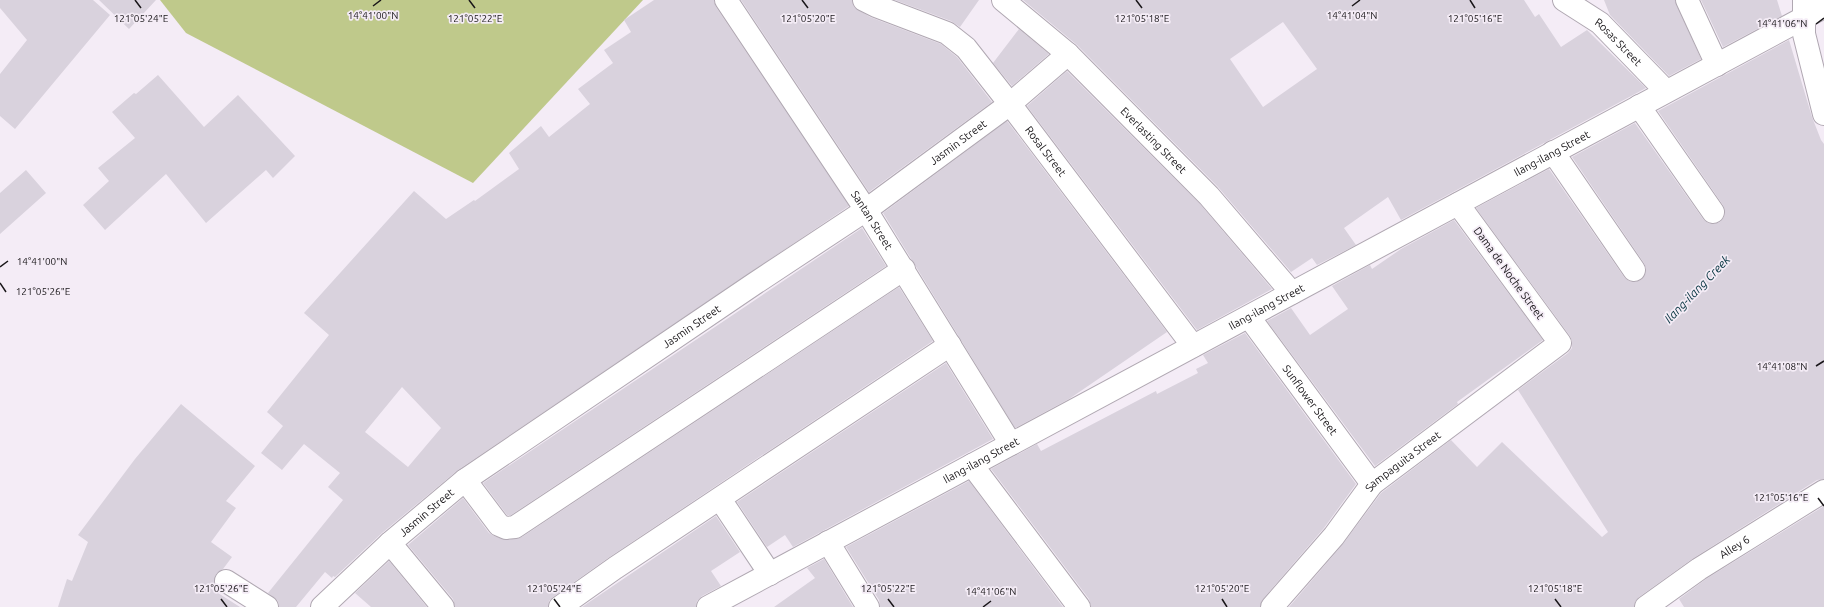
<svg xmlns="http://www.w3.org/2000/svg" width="1824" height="607" viewBox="0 0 1824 607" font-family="Ubuntu,sans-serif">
  <rect width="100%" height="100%" fill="#f4ecf6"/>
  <!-- green -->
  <path fill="#bfc98b" d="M 160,0 L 643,0 L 473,183 L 186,33 Z"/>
  <!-- building -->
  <path fill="#d9d2dd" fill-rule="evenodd" d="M 0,0 L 93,0 L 110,15 L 15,129 L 0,116 L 0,74 L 27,40 L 0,8 Z
    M 99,0 L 156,0 L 129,29 Z
    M 654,0 L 714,0 L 716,7 L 849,206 L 458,470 L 382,533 L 335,577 L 333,576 L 332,578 L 325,572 L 296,607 L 279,607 L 278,601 L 268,593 L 343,500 L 328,487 L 340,473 L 304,444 L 282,470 L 261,453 L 283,426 L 267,412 L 329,335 L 304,313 L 414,191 L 446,219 L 474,200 L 475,201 L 519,169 L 509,153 L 541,126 L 549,137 L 590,104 L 578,89 L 613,63 L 604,50 L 631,32 L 624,20 ZM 402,387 L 441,428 L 408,467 L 365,432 Z
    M 741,0 L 852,0 L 854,7 L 870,17 L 941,44 L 957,57 L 992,102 L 869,192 Z
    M 895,0 L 979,0 L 960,27 L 951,21 Z
    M 1023,0 L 1524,0 L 1535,17 L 1539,14 L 1561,47 L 1587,30 L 1646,88 L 1401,220 L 1388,197 L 1344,228 L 1356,245 L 1317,265 L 1312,258 L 1291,272 L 1218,187 L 1077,45 ZM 1283,22 L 1317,69 L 1263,107 L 1230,59 Z
    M 1604,0 L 1675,0 L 1701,59 L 1669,76 L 1610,15 Z
    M 1701,0 L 1777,0 L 1782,16 L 1723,47 Z
    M 1019,29 L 1049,54 L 1012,86 L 993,63 Z
    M 1789,40 L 1812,117 L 1821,140 L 1824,144 L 1824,479 L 1817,480 L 1692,559 L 1639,597 L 1635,602 L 1634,607 L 1289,607 L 1343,544 L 1381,493 L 1451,440 L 1477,467 L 1502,442 L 1602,537 L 1608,532 L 1518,390 L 1568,353 L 1572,348 L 1572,341 L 1570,336 L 1476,208 L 1549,169 L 1624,277 L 1629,281 L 1635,282 L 1641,280 L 1645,275 L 1646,269 L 1644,263 L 1572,157 L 1635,123 L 1703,219 L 1708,223 L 1714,224 L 1720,222 L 1724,217 L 1725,211 L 1723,205 L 1658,111 Z
    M 1067,71 L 1200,204 L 1272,289 L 1197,330 L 1027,106 Z
    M 158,75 L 204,127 L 238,95 L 295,156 L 273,178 L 266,170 L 206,223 L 166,174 L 105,230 L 83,205 L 109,181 L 98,168 L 135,138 L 112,112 L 134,93 L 136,94 Z
    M 1007,121 L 1167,332 L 1069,399 L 1015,428 L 883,213 Z
    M 26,170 L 46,193 L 0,234 L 0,193 Z
    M 1454,220 L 1543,340 L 1457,402 L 1458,404 L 1375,466 L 1267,321 L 1291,308 L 1310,335 L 1348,309 L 1332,286 L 1370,265 L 1372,269 L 1401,249 Z
    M 862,228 L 886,266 L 511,515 L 507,515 L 483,483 Z
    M 899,287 L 933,341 L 608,558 L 553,597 L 549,601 L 548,607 L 455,607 L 453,599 L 408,545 L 463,498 L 489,533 L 494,536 L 507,540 L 522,537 Z
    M 1245,333 L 1356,484 L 1324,528 L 1263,599 L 1260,607 L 1091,607 L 1089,599 L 991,469 L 1037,444 L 1041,451 L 1156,391 L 1157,394 L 1198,373 L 1196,369 L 1208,363 L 1203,355 Z
    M 946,363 L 993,439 L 793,547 L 785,535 L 767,547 L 737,502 Z
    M 181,404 L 255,466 L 226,501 L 236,508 L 211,542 L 232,557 L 223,569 L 216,574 L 214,583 L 210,588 L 240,607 L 58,607 L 67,579 L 72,581 L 88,542 L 78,535 L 135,459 Z
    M 969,481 L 1063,607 L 880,607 L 879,600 L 846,547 Z
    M 1824,506 L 1824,607 L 1684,607 L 1679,599 L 1706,579 Z
    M 716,516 L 740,552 L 711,571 L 721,586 L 702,596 L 697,601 L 696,607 L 582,607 Z
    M 824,559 L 853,607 L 774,607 L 815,578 L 807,568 Z
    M 389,561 L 427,607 L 371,607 L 355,593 Z"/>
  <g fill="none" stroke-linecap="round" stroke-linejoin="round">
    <!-- minor casing -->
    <g stroke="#b0a8b2" stroke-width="24">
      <g id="minor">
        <path id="s1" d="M 726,0 L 866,210 L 1011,444"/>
        <path id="s2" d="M 864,0 L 876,6 L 947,33 L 966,48 L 1010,104 L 1193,346"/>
        <path id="s3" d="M 1003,0 L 1068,54 L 1209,196 L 1292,293"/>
        <path id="s4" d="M 1564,0 L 1600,23 L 1666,91"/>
        <path d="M 1687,0 L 1717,65"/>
        <path d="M 1804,0 L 1804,34 L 1824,114"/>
        <path d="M 1639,106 L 1713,212"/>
        <path d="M 1553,152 L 1634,270"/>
        <path id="s5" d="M 1249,317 L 1372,484"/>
        <path d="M 972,465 L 1079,607"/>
        <path d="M 465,480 L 499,525 L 506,528 L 515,527 L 904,269"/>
        <path d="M 720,499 L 770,574"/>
        <path d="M 828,542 L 868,607"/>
        <path d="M 390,543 L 443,607"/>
        <path d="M 226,581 L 267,607"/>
        <path id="s6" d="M 322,607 L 390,543 L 465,480 L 754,284 L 866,210 L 1010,104 L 1068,54"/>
        <path d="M 560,607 L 615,568 L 950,345"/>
        <path id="s7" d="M 708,607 L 1824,7"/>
        <path id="s8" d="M 1272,607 L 1334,536 L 1372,484 L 1560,343 L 1458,204"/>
        <path id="s9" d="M 1646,607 L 1699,569 L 1824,491"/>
      </g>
    </g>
    <!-- minor -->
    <use href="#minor" stroke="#fff" stroke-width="22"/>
  </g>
  <!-- ticks -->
  <path fill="none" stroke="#191619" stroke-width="1.5" d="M 135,0 L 141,8M 469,0 L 475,8M 802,0 L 808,8M 1136,0 L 1142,8M 1470,0 L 1475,8M 373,6 L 381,0M 1352,6 L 1360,0M 1816,24 L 1824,18M 0,267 L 8,261M 0,283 L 6,292M 1816,366 L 1824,361M 1818,498 L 1824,506M 221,599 L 227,607M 554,599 L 560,607M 888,599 L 894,607M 1222,599 L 1227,607M 1555,599 L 1561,607M 983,607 L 991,601"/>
  <g text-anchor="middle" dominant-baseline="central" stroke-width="3.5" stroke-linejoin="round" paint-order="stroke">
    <!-- street labels -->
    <g font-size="11" fill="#191619" stroke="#f4ecf6">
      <text stroke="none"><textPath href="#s4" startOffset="69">Rosas Street</textPath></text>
      <text stroke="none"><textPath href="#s3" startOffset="206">Everlasting Street</textPath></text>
      <text stroke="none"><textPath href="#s6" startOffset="789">Jasmin Street</textPath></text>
      <text stroke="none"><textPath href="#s2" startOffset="244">Rosal Street</textPath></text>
      <text stroke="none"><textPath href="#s7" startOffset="958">Ilang-ilang Street</textPath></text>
      <text stroke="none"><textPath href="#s1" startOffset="264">Santan Street</textPath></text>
      <text transform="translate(1509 273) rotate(54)">Dama de Noche Street</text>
      <text stroke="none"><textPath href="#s7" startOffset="634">Ilang-ilang Street</textPath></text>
      <text stroke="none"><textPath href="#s6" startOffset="465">Jasmin Street</textPath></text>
      <text stroke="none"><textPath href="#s5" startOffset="103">Sunflower Street</textPath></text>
      <text stroke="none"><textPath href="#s7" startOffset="310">Ilang-ilang Street</textPath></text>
      <text stroke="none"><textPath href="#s8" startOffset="197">Sampaguita Street</textPath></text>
      <text stroke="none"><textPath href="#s6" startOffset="141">Jasmin Street</textPath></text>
      <text stroke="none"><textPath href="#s9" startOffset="107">Alley 6</textPath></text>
    </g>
    <!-- water labels -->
    <g font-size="12" font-style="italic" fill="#00303c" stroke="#f4ecf6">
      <text transform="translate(1697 289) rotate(-46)">Ilang-ilang Creek</text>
    </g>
  </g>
  <g font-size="10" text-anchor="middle" fill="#191619" stroke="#f4ecf6" stroke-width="3.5" stroke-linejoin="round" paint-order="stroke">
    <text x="373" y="19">14°41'00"N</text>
    <text x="1352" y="19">14°41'04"N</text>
    <text x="141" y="22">121°05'24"E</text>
    <text x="475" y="22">121°05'22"E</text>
    <text x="808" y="22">121°05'20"E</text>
    <text x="1142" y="22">121°05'18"E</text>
    <text x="1475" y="22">121°05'16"E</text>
    <text x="1782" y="27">14°41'06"N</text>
    <text x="42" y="265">14°41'00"N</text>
    <text x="43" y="295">121°05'26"E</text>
    <text x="1782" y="370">14°41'08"N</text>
    <text x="1781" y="501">121°05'16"E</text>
    <text x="221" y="592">121°05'26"E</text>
    <text x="554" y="592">121°05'24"E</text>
    <text x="888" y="592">121°05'22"E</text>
    <text x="1222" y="592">121°05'20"E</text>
    <text x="1555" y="592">121°05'18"E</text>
    <text x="991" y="595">14°41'06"N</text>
  </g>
</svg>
